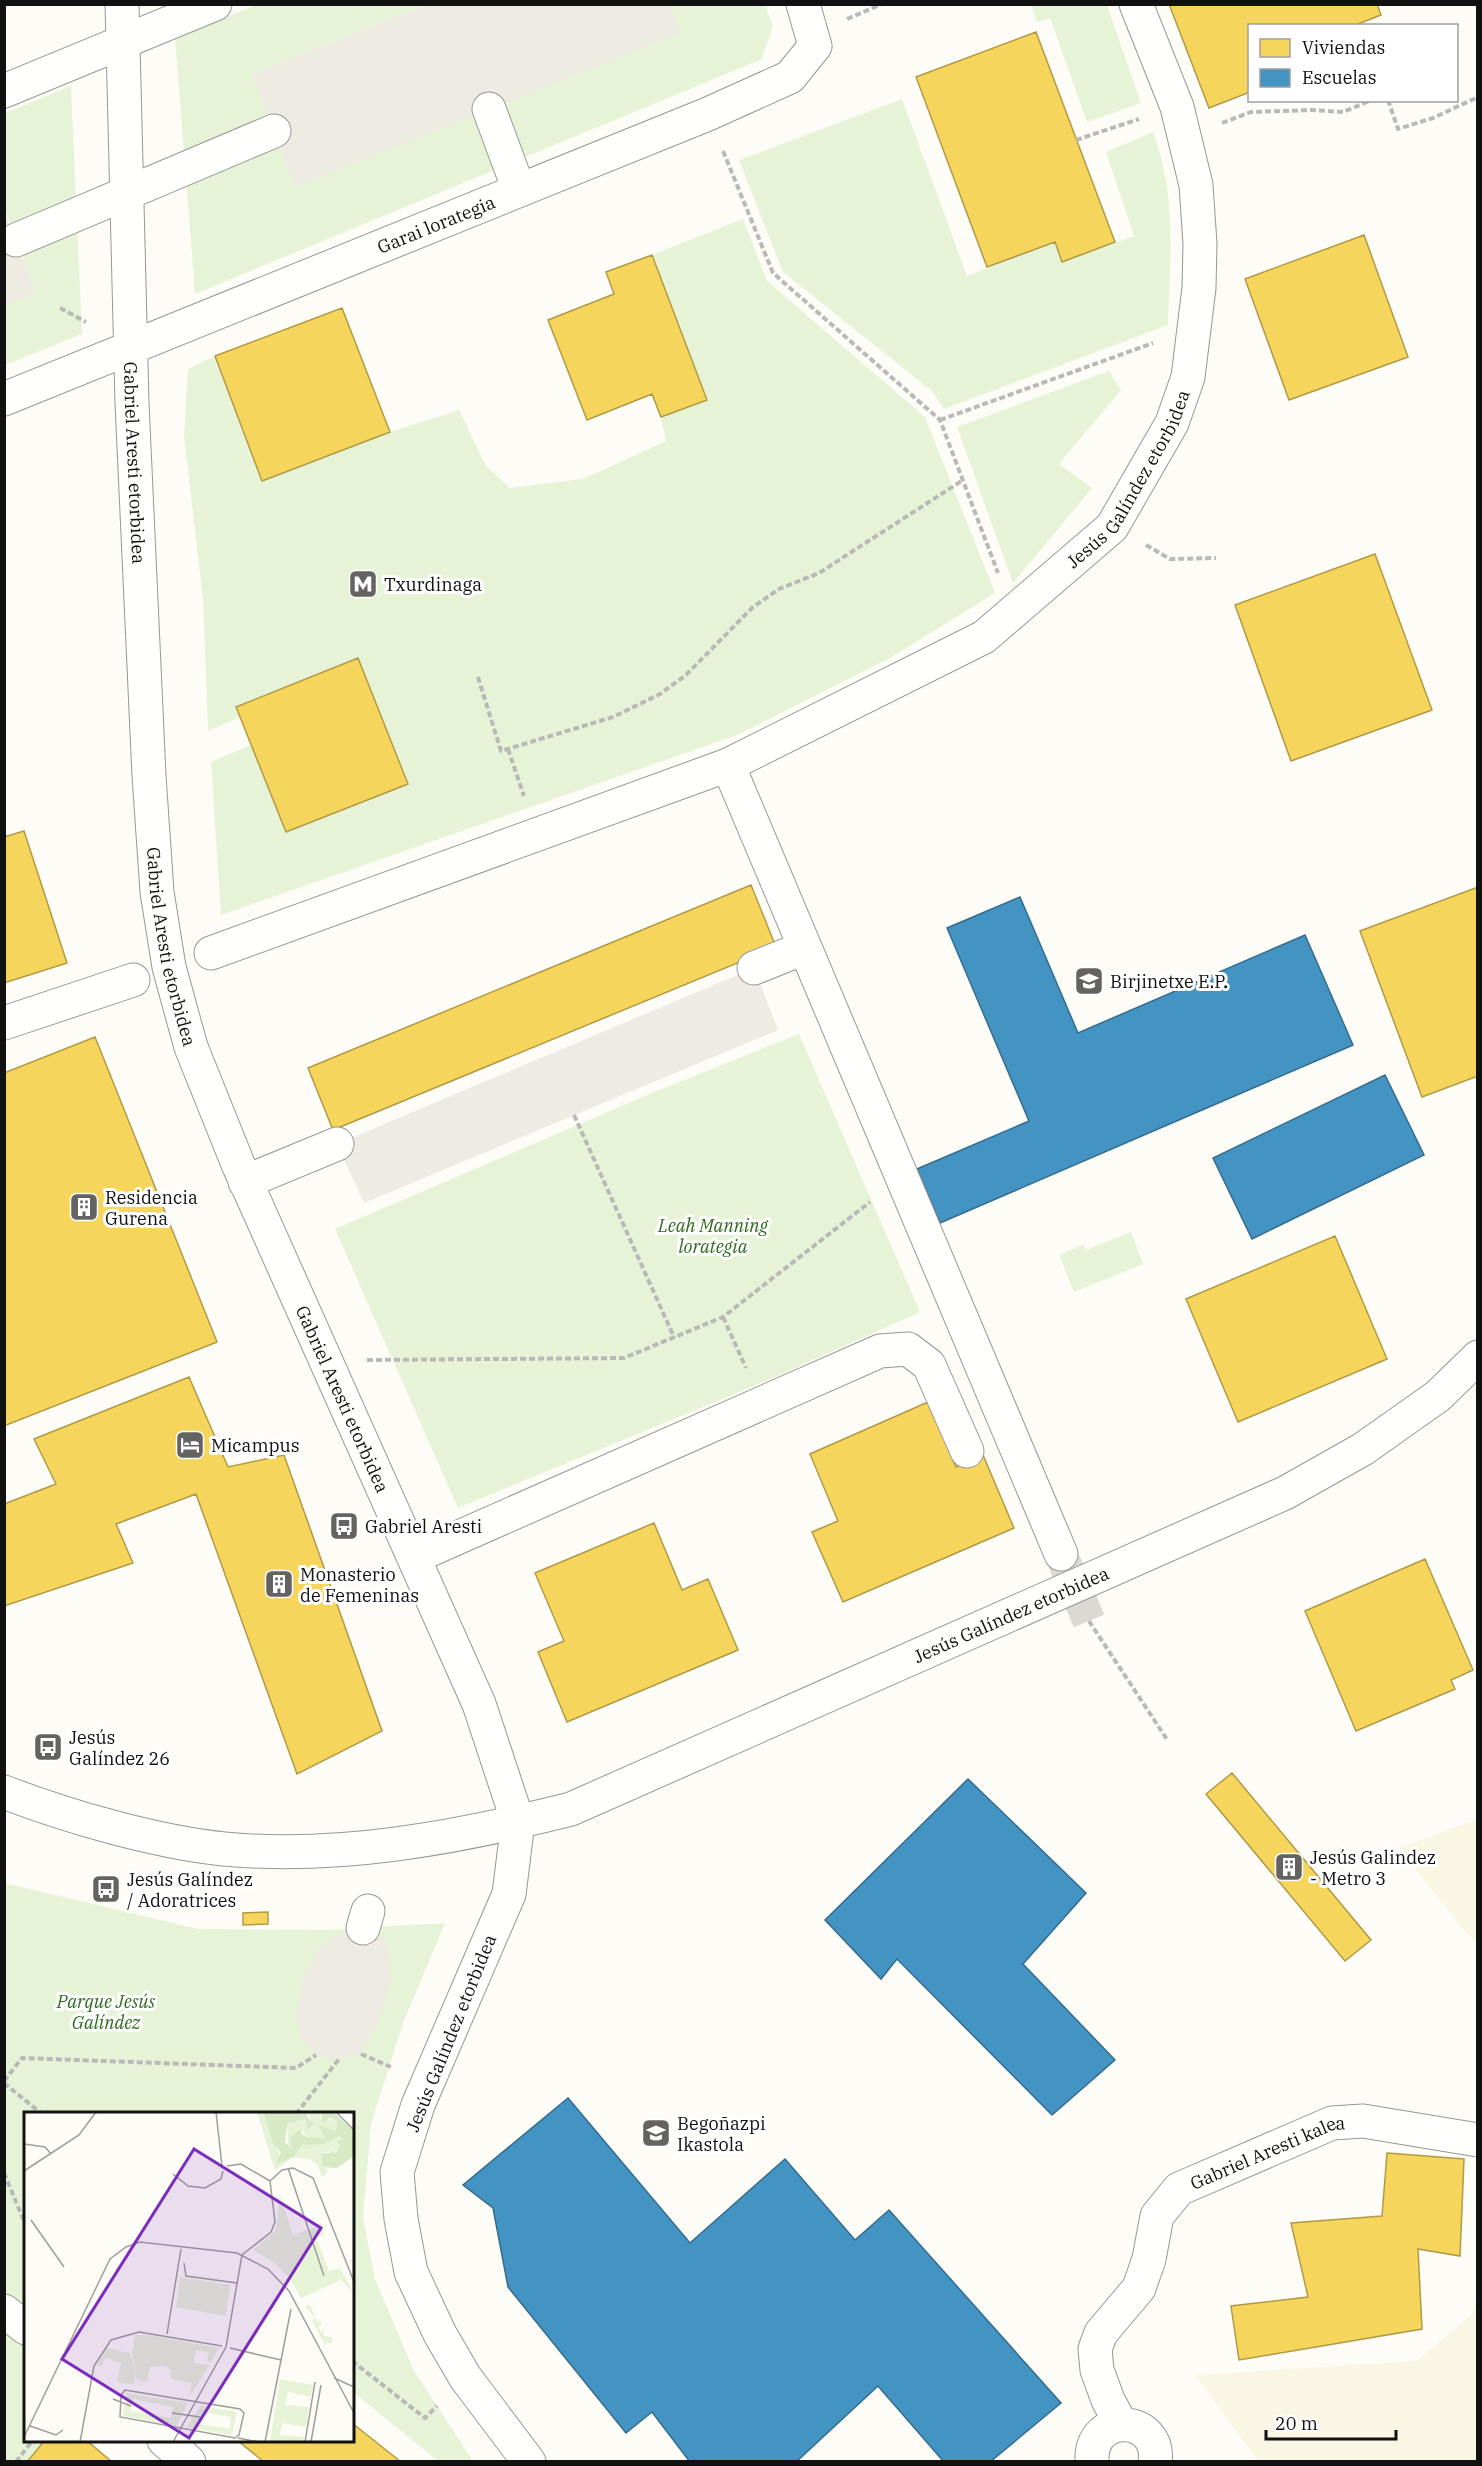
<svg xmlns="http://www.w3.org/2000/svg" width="1482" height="2466" viewBox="0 0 1482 2466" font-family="'IBM Plex Serif',serif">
  <rect width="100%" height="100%" fill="#fdfcf7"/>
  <!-- farmland -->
  <path fill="#f9f7e4" d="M 1477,1819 L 1478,1819 L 1477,1943 L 1462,1928 L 1399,1848 Z
    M 1477,2290 L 1477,2461 L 1258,2461 L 1195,2375 L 1417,2361 L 1473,2313 Z"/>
  <!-- green -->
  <path fill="#e7f3d7" d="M 257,5 L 425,5 L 253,74 L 680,33 L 670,5 L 765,5 L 773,25 L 762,59 L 195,294 L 175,37 Z
    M 1031,5 L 1107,5 L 1141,103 L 1087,122 L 1050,18 L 1037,22 Z
    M 71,86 L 82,334 L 5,365 L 5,305 L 35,292 L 5,210 L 5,113 Z
    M 902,99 L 967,276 L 1055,242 L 1062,262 L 1134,236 L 1106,152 L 1153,132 C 1177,195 1170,258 1168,325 L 944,409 L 932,391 L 783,272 L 739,160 Z
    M 743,219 L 767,281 L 925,417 L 995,593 L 890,658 L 737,735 L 221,915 L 211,762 L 251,745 L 287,832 L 408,783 L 358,658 L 236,707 L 240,717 L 208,731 L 203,599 L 184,436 L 188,369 L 215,356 L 263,481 L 390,432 L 459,410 L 486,466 L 510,488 L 583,479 L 666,441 L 661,417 L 706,400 L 652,255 Z
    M 1109,371 L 1121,390 L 1059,464 L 1092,488 L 1013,583 L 957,427 Z
    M 799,1034 L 920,1312 L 773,1378 L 458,1508 L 335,1229 L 652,1093 Z
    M 1131,1232 L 1143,1264 L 1074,1292 L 1059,1255 L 1084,1244 L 1086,1250 Z
    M 5,1883 L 198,1929 L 325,1930 L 445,1923 L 403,2023 L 371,2124 L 363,2218 L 375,2279 L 414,2371 L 473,2461 L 438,2461 L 353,2392 L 352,2114 L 26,2114 L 26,2440 L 45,2441 L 27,2461 L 5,2462 Z"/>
  <!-- plaza -->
  <path fill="#edebe2" d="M 425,5 L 670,5 L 681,33 L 295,187 L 252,74 Z
    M 4,210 L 36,293 L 5,305 L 4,305 Z
    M 754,968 L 778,1030 L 364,1203 L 337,1144 Z
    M 374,1927 L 388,1947 L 391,1980 L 381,2017 L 361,2054 L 339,2059 L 316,2055 L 300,2036 L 296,2014 L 304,1974 L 321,1946 L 347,1929 Z"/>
  <!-- homes -->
  <path fill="#f6d55c" stroke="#b19a46" stroke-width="1.5" d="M 1169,4 L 1377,4 L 1381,15 L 1353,26 L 1250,26 L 1250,92 L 1209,108 Z
    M 1036,32 L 1115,242 L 1062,262 L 1055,242 L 987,267 L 916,77 Z
    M 1364,235 L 1408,357 L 1289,400 L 1245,279 Z
    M 652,255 L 707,400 L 661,417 L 652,394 L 587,420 L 548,320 L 614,294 L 606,272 Z
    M 342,308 L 390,432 L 262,481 L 215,356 Z
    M 1375,554 L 1432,710 L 1291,761 L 1235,605 Z
    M 358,658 L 408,784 L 286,832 L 236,707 Z
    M 24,831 L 67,963 L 4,983 L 4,837 Z
    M 751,885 L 776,947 L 333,1130 L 308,1068 Z
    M 1478,887 L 1478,1076 L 1422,1097 L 1360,931 Z
    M 95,1037 L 217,1342 L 4,1426 L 4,1073 Z
    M 1335,1236 L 1387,1359 L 1238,1422 L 1186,1299 Z
    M 189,1377 L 228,1467 L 284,1455 L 382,1731 L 297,1774 L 196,1494 L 116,1524 L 133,1563 L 4,1606 L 4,1504 L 56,1484 L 34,1439 Z
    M 928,1402 L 956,1467 L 983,1455 L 1014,1528 L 843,1602 L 812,1532 L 838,1521 L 810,1454 Z
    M 654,1523 L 682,1590 L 708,1579 L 738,1650 L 567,1722 L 538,1652 L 564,1641 L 535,1573 Z
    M 1425,1559 L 1473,1670 L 1451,1680 L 1455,1689 L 1356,1731 L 1305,1611 Z
    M 1232,1773 L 1371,1940 L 1345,1961 L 1206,1794 Z
    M 268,1912 L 268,1924 L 243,1925 L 243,1913 Z
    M 1387,2153 L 1464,2159 L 1460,2256 L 1418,2249 L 1422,2329 L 1239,2360 L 1231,2306 L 1308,2297 L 1291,2223 L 1382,2216 Z
    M 352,2423 L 401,2462 L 264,2462 L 237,2440 L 352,2440 Z
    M 45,2440 L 86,2440 L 112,2462 L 27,2462 Z"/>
  <!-- schools -->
  <path fill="#4393c3" stroke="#346c8e" stroke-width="1.5" d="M 1020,897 L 1078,1033 L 1305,935 L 1353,1045 L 940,1223 L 917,1169 L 1029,1121 L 947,928 Z
    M 1385,1075 L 1424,1155 L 1252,1239 L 1213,1158 Z
    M 968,1779 L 1086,1893 L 1023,1964 L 1115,2060 L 1052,2115 L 897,1959 L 881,1979 L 825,1920 Z
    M 568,2098 L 690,2243 L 785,2159 L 855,2240 L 889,2210 L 1061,2403 L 990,2462 L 944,2462 L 878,2386 L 796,2462 L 690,2462 L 652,2412 L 626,2433 L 508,2287 L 493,2208 L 463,2185 Z"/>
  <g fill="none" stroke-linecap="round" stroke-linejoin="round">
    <!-- pedestrian-tunnel -->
    <path stroke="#dad9d4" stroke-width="33" stroke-dasharray="33 16" stroke-linecap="butt" d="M 1061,1554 L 1089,1621"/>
    <!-- pedestrian casing -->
    <g stroke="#979795" stroke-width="35">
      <g id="pedestrian">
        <path d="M 489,109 L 519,190"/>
        <path d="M 16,240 L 274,131"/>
        <path d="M 728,765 L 1061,1554"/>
        <path id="s1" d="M 211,953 L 728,765 L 984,637 L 1112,527 L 1172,423 L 1188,377 L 1199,288 L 1200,244 L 1196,185 L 1177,107 L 1136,4"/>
        <path d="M 754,968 L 804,948"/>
        <path d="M 4,1023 L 133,980"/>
        <path d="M 245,1182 L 337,1144"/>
        <path d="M 363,1928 L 368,1911"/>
        <path d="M 4,2311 L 26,2328"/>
        <path d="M 164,2440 L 189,2462"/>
      </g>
    </g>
    <!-- minor casing -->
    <g stroke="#979795" stroke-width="35">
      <g id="minor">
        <path id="s2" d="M 122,4 L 132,403 L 149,776 L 157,892 L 169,967 L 191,1047 L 238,1164 L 479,1704 L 518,1822 L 509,1894 L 418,2105 L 397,2172 L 401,2219 L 411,2272 L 440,2334 L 465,2377 L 529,2462"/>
        <path d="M 4,91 L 215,4"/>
        <path id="s3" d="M 4,399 L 708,114 L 790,77 L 815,46 L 803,4"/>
        <path d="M 414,1557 L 880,1351 L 908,1349 L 929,1365 L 967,1451"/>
        <path id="s4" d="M 4,1792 C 69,1817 156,1842 224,1849 C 339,1860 460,1837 571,1809 L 1285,1493 L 1363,1449 L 1438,1396 L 1478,1357"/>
        <path id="s5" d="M 1121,2424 L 1108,2400 L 1097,2370 L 1095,2349 L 1101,2333 L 1139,2288 L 1149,2259 L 1157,2216 L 1179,2189 L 1332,2123 L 1363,2121 L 1478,2140"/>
        <path d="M 1092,2462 C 1089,2410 1162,2415 1155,2462"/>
      </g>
    </g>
    <!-- path -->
    <path stroke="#b9b9b8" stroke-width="4" stroke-dasharray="6 3" stroke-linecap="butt" d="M 847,19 L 882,4
      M 1388,100 L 1398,129 L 1433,118 L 1478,97
      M 1222,123 L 1251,112 L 1311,110 L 1343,112 L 1372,100
      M 1076,140 L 1139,119
      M 723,151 L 773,273 L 940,420 L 998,573
      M 60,308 L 86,322
      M 940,420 L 1153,343
      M 1146,545 L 1170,559 L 1216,558
      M 478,677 L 501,751 L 613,717 L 660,694 L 686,675 L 753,607 L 779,589 L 819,573 L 963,480
      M 508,749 L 524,796
      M 574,1115 L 674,1337
      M 723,1317 L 746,1368
      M 367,1360 L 624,1358 L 723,1317 L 870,1202
      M 1089,1621 L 1168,1741
      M 361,2054 L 391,2067
      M 4,2081 L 22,2058 L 296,2068 L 316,2055
      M 4,2083 L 42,2114
      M 296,2114 L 339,2059
      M 4,2173 L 26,2226
      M 352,2361 L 425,2418 L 437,2406
      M 16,2462 L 33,2440"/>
    <!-- pedestrian -->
    <use href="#pedestrian" stroke="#fffffe" stroke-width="33"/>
    <!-- minor -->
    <use href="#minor" stroke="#fffffe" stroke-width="33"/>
  </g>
  <!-- icons -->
  <defs>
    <g id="metro-square" transform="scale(1.5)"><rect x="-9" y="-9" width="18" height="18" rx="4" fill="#646362" stroke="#fff"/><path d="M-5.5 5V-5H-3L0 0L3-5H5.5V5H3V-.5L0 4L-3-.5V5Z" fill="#fff"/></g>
    <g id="school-square" transform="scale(1.5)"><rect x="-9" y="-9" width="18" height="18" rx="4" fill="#646362" stroke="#fff"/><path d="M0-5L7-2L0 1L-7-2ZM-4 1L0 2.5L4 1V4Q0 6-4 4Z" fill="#fff"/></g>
    <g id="building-square" transform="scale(1.5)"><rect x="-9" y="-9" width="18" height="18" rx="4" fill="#646362" stroke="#fff"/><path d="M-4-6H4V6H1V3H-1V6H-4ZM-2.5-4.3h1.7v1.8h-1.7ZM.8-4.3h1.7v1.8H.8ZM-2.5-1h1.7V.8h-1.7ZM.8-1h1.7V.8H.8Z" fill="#fff"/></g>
    <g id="hotel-square" transform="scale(1.5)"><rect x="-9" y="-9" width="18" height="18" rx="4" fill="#646362" stroke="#fff"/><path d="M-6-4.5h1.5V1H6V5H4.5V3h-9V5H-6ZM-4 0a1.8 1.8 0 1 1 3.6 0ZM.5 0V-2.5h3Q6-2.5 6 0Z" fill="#fff"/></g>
    <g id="bus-square" transform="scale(1.5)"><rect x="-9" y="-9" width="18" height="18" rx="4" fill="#646362" stroke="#fff"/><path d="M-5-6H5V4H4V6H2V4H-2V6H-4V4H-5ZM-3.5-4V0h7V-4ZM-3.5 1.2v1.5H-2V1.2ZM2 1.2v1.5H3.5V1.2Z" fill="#fff"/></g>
  </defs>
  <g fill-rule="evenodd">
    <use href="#metro-square" x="363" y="584"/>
    <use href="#school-square" x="1089" y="981"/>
    <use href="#building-square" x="84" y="1207"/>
    <use href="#hotel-square" x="190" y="1445"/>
    <use href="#bus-square" x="344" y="1526"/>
    <use href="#building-square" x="279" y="1584"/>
    <use href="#bus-square" x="48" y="1747"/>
    <use href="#building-square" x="1289" y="1867"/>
    <use href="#bus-square" x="106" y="1889"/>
    <use href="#school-square" x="656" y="2133"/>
  </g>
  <g text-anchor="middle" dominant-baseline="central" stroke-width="6" stroke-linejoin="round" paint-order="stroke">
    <!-- street labels -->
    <g font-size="18" fill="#111" stroke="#fff">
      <text stroke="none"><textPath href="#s3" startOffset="466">Garai lorategia</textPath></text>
      <text stroke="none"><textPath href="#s2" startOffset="459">Gabriel Aresti etorbidea</textPath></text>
      <text stroke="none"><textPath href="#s1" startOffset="1054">Jesús Galíndez etorbidea</textPath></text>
      <text stroke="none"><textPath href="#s2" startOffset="945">Gabriel Aresti etorbidea</textPath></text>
      <text stroke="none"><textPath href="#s2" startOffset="1431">Gabriel Aresti etorbidea</textPath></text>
      <text stroke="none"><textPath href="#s4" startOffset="1060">Jesús Galíndez etorbidea</textPath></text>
      <text transform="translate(451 2033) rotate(-68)">Jesús Galíndez etorbidea</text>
      <text stroke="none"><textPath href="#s5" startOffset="362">Gabriel Aresti kalea</textPath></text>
    </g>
    <!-- poi labels -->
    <g font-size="18" fill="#111" stroke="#fff" text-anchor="start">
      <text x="384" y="584">Txurdinaga</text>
      <text x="1110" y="981">Birjinetxe E.P.</text>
      <text x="105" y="1197">Residencia<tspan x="105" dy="21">Gurena</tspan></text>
      <text x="211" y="1445">Micampus</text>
      <text x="365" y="1526">Gabriel Aresti</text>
      <text x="300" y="1574">Monasterio<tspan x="300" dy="21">de Femeninas</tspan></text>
      <text x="69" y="1737">Jesús<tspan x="69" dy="21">Galíndez 26</tspan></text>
      <text x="1310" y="1857">Jesús Galindez<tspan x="1310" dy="21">- Metro 3</tspan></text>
      <text x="127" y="1879">Jesús Galíndez<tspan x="127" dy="21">/ Adoratrices</tspan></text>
      <text x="677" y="2123">Begoñazpi<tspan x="677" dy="21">Ikastola</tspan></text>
    </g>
    <!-- park labels -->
    <g font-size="18" font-style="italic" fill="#2f6b1f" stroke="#fff">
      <text x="713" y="1225">Leah Manning<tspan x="713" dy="21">lorategia</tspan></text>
      <text x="106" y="2001">Parque Jesús<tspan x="106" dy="21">Galíndez</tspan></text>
    </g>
  </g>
  <!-- overview -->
  <g transform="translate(24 2112)">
    <rect width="330" height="330" fill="#fdfcf7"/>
    <path d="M 233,0 L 239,0 L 250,34 L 261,48 L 266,47 L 251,59 ZM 284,0 L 298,0 L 296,6 L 313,9 L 312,19 L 297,17 L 302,24 L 298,27 L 281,24 L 278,15 L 267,24 L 269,35 L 264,35 L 263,12 L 281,7 L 284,18 L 289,16 ZM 315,24 L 318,27 L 316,34 L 309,42 L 305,43 L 307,38 L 297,42 L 299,55 L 304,58 L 301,63 L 298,65 L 294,53 L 285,47 L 270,45 L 278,33 L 300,31 ZM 256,83 L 269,123 L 298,113 L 300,122 L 292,125 L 305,159 L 316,156 L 330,181 L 317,168 L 277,186 L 267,168 L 251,151 L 229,138 L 252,118 ZM 156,165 L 206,173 L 202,204 L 152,195 ZM 285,192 L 289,199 L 292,209 L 298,210 L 295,215 L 297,220 L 300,217 L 299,224 L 308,225 L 308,231 L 301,231 L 303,237 L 288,209 L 291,205 L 281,195 ZM 111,223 L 124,223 L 195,236 L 187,250 L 183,249 L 185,240 L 172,238 L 170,251 L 186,253 L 165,285 L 168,271 L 147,267 L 147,258 L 141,254 L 126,255 L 123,270 L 113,268 L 108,241 ZM 82,236 L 106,241 L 112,261 L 110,273 L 93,270 L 97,251 L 81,246 L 78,254 L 73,254 ZM 256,267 L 289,273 L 287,285 L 264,280 L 261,293 L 285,295 L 282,315 L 258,311 L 256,323 L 280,325 L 279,330 L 246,330 ZM 103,281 L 164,291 L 152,314 L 99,304 ZM 109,287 L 149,295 L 147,306 L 106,299 ZM 176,294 L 213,300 L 208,323 L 163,315 ZM 178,300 L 207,305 L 206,317 L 175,312 Z" fill="#e7f3d7" fill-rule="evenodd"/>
    <path d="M 239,0 L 284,0 L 283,5 L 290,12 L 284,19 L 281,7 L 263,12 L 261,30 L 267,37 L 267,24 L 279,15 L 277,22 L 284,25 L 301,26 L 294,13 L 312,19 L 313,9 L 306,6 L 297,11 L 298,0 L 309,0 L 330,19 L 330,44 L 313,56 L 299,55 L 297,42 L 312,40 L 316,34 L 313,29 L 318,27 L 315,24 L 300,32 L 278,33 L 270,45 L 252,52 L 257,40 L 250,34 Z" fill="#d8eac5"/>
    <path fill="none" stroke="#9f9e9b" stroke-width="1.5" d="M 192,0 L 198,54M 312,0 L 330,18M 0,32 L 21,35 L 27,42M 203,54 L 217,52 L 246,69M 264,56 L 300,164M 0,59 L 55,23 L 72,0M 149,62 L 164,74 L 181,76 L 197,67 L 199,59M 246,69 L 258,58 L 269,56 L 289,66 L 330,170M 7,108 L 40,155M 160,151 L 162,164 L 213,171M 143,222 L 157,137M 206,236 L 257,248M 310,266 L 330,275M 101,278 L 216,297 L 220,301 L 215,323 L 211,326 L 96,305 L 97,283 ZM 89,287 L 107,294M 148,301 L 176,305M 6,314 L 32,323 L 39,318M 0,325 L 86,147 L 102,135 L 116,130 L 213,141 L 244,157 L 265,179 L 330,301M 214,326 L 235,330M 56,330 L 70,254 L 87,228 L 115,220 L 198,234M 149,330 L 202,235 L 218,143 L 247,120 L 251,110 L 246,69M 241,330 L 267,197M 281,330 L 291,270M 287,330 L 297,273"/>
    <path fill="#7b2cbf" fill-opacity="0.15" stroke="#7b2cbf" stroke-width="3" d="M 170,37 L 297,116 L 165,326 L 38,247 Z"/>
    <rect width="330" height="330" fill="none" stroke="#111" stroke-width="3"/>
  </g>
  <!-- border -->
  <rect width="1482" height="2466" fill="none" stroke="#111111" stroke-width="12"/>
  <!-- legend -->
  <rect x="1248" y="24" width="210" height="78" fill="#ffffff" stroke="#a0a0a0" stroke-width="1.5"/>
  <rect x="1260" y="39" width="30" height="18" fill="#f6d55c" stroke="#a0a0a0" stroke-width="1.5"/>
  <text x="1302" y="54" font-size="18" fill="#111111">Viviendas</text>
  <rect x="1260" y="69" width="30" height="18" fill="#4393c3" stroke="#a0a0a0" stroke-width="1.5"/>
  <text x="1302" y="84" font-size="18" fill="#111111">Escuelas</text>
  <!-- scale -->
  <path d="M1266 2430v9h130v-9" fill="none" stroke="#111111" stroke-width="3"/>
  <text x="1275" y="2430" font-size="18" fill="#111111" stroke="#ffffff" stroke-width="4.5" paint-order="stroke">20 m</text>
</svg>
